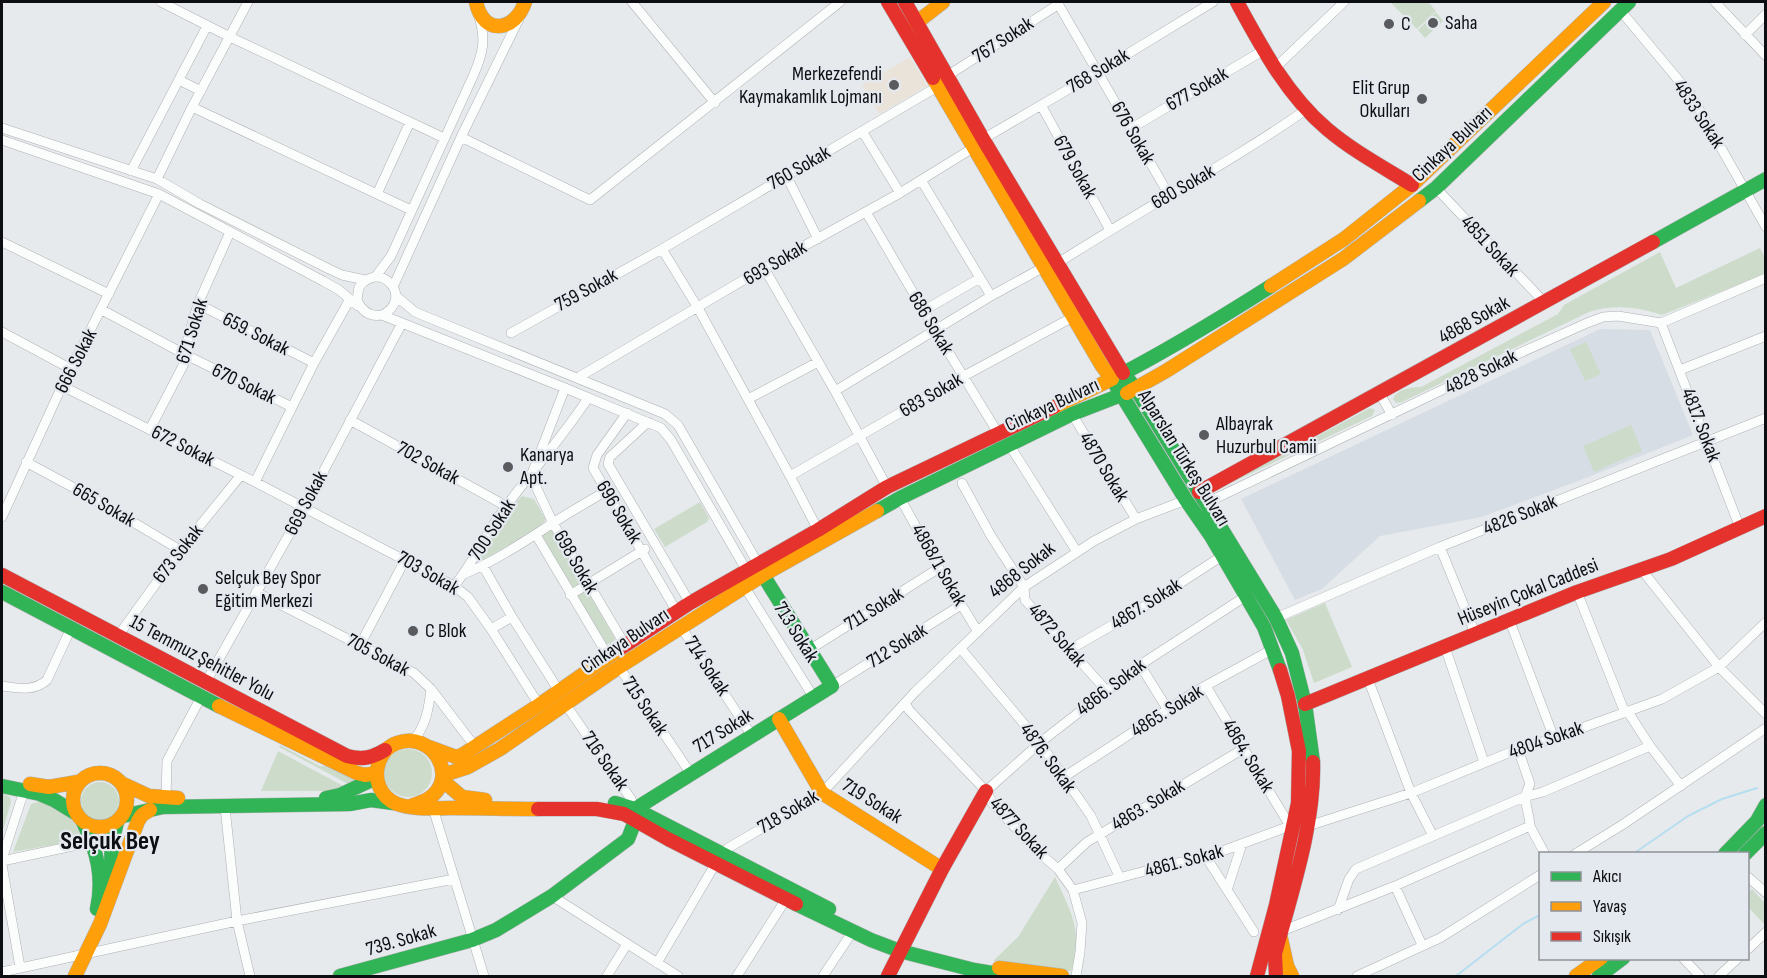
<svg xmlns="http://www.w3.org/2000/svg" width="1767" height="978" viewBox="0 0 1767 978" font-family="'Sofia Sans Condensed',sans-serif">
  <rect width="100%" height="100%" fill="#e7eaed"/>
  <!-- commercial -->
  <path fill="#e9e3d9" d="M 910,57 L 927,86 L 879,114 L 862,85 Z"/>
  <!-- built -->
  <path fill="#d7dde5" d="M 1600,329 L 1650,330 L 1693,435 L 1586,478 L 1482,517 L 1380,536 L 1322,589 L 1295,600 L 1241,499 Z"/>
  <!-- green -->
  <path fill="#cddcca" d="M 1390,2 L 1428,2 L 1436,11 L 1417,29 Z
    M 1436,12 L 1443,21 L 1425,38 L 1418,30 Z
    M 1760,248 L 1765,257 L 1765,274 L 1662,315 C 1638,307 1615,304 1589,312 L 1402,402 L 1396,403 L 1393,399 C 1397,389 1411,387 1421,387 L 1558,314 L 1564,305 L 1660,252 L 1676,288 Z
    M 1586,342 L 1601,374 L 1585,381 L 1570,349 Z
    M 1370,408 L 1375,410 L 1372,416 L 1218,489 Z
    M 1631,425 L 1642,451 L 1594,472 L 1583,446 Z
    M 522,496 L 534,499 L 546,520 L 533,532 L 480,561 L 477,558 L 502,518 Z
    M 700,502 L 709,518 L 707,522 L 665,547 L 654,529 Z
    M 551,529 L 582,582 L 570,589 L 539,536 Z
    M 587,590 L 614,637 L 615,640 L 610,644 L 605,644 L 576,597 Z
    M 1325,603 L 1352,667 L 1314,683 L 1303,650 L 1286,620 Z
    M 280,745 L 320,766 L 329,766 L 357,779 L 352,786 L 279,747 Z
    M384 773a24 24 0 1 1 48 0a24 24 0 1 1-48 0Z
    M 278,751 L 347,788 L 338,791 L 261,791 Z
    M81 801a19 19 0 1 1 38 0a19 19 0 1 1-38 0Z
    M 2,793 L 10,797 L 11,802 L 2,833 Z
    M 41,801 C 59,806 76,819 81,837 L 80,840 L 13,852 L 31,804 Z
    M 1055,877 C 1067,904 1079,922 1076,953 C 1075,960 1074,965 1071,971 L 993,961 L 1018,937 Z
    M 1752,889 L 1765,903 L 1765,925 L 1748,907 L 1748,893 Z"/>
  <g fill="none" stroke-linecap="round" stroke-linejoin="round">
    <!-- stream -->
    <path stroke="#b7ddf0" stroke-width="2" d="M 1633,854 L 1688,816 L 1722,799 L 1757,788
      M 1456,976 L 1523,924 L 1540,915"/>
    <!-- street casing -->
    <g stroke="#aeb1b3" stroke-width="10">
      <path id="street" d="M 161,2 L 230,37 L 444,138
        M 632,2 L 715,103
        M 1057,2 L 1169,195
        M 1715,2 L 1766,56
        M 1620,10 L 1691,95 L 1766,227
        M 1745,35 L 1766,14
        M 1275,68 L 1344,2
        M 947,76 L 1059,4
        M 179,80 L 201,91
        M 1041,105 L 1110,230
        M 192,107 L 411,210
        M 2,128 L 157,179 L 200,204 L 329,269 L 342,275 L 365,280
        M 1130,129 L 1264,50
        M 862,131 L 900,193
        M 461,137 L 590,200 L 840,2
        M 983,139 L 1098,72 L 1213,2
        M 2,140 L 159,194 L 323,281 L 339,290 L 358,306
        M 131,171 L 207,26
        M 786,175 L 818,239
        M 157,179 L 192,107 L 248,2
        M 921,180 L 991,296
        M 1436,188 L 1545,303
        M 377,194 L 410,122
        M 866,212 L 935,330 L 998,433
        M 2,242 L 109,294
        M 662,249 L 698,308 L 790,476 L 818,530
        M 1058,263 C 1140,210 1227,165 1307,109
        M 764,268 L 835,391 L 887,487
        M 376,276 L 391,256 L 474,74 C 483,53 486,39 479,17
        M 393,287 L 461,137 L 519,19
        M 396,296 L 415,312 L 427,317 L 665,414 L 678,425 L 760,567
        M 198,304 L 314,363
        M 102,310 L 188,356 L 292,407
        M 923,311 L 980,278
        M 382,315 C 415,299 381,258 359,287 L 357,300 C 362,312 370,317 382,315 L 565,388 L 661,428 L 671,440 L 748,573
        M 1661,323 L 1740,528
        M 2,332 L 71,369
        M 511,333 L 662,249 L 937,87
        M 1680,370 L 1766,336
        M 577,378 L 764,268 L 900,193 L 973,148
        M 62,386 L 255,482 L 454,586 L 468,597 L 491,629 L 539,705
        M 565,388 L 531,476 L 553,523 L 625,645
        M 835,391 L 991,296 L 1044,267
        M 1380,394 L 1392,415
        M 748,399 L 818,362
        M 627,413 L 597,455 L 593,468 L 677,612
        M 1072,414 L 1136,519
        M 350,420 L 506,506
        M 648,422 L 610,457 L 608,464 L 690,603
        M 150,429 L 188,356 L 188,337 L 198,304 L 230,232
        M 1010,446 L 1077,552
        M 26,462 L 91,497 L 180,550
        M 790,476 L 964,376 L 1073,317
        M 255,482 L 314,363 L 350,299
        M 962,483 L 991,536 L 1024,587 L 1025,600 L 1106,690
        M 900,498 L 939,568 L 978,632
        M 1206,503 L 1511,357 L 1587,323 L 1603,317 L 1618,316 L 1661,323 L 1766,278
        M 2,517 L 62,386 L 159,194
        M 536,535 L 608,656
        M 1440,547 L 1475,633
        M 483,566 L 512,617 L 559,691
        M 1641,569 L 1719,667 L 1766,714
        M 464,574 C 495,561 524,542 553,523 C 571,511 590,501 609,489
        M 454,586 C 475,561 487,530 507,505 C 534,469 564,435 588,398
        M 744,586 L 814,698
        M 256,592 L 414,673 L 431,689 L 476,748
        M 1577,592 L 1625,713
        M 570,595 L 645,549
        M 1276,618 L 1440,547 L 1766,418
        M 1509,619 L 1554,738
        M 681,627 L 752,736
        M 491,629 L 512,617
        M 118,636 L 180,550 L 241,475
        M 360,645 L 405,560
        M 1445,647 L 1484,762
        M 961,649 L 1040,743 L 1091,816 L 1120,878
        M 809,650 L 939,568
        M 1069,650 L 1137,611 L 1222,556
        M 1140,665 L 1168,710
        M 619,667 L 691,774
        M 1368,679 L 1411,793 L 1433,836
        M 206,682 L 304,508 L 402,323
        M 2,686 C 17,688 34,692 47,680 L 71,628
        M 832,686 L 961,605
        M 1206,686 L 1290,826
        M 905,703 L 909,710 L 986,791 L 993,804 L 1038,852 L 1058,869 L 1073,890 L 1082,923 L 1080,952 L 1076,976
        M 566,705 L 631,799 L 635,810
        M 1628,712 L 1650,746 L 1681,786
        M 413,741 C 426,726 429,707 431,689
        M 1064,777 L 1196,691 L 1273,649
        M 986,791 L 1042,741 L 1140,665 L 1246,596
        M 166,798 L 167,761 L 201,697
        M 225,807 L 237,921 L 250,976
        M 433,808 L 484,976
        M 1308,826 L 1411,793 L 1518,749 L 1554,738 L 1662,699 L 1719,667 L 1766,622
        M 1530,826 L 1545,854
        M 1575,854 L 1622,825 L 1766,728
        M 1206,857 L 1254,932
        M 2,859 L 24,791
        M 2,861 L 73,846
        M 2,865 L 20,967
        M 1058,869 L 1087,842 L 1243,749
        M 1748,877 L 1766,893
        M 1395,886 L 1422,945
        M 1073,890 L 1168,865 L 1206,857 L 1290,826 L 1293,827
        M 1227,890 L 1242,844
        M 552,896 L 678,976
        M 1338,910 L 1349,879 L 1356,869 L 1524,797 L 1543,792 L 1650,746
        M 1282,931 L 1395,886 L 1530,826 C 1529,807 1521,802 1530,784 L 1518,749
        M 1748,949 L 1766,932
        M 1683,958 L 1700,976
        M 657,963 L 716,863 L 728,848 L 822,793 L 915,692 L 1024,587 L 1094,541 L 1136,519 L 1186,500
        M 2,972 L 237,921 L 454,879
        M 607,976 L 627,944
        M 737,976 L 786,899
        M 823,976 L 853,931
        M 1357,976 L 1440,938 L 1540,875
        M 1719,976 L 1738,958"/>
    </g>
    <!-- fast casing -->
    <g stroke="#aeb1b3" stroke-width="15">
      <path id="fast" d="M 1419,201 L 1436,188 L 1629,2
        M 1653,242 L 1766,179
        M 1271,286 C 1219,319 1167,351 1112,379 L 1186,500 L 1211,536 L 1264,627 L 1280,670
        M 1123,373 L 1136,389 L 1276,618 L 1292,653 L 1305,704 L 1313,762
        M 877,511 L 900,498 L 1072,414 L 1121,395
        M 2,592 L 219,706
        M 2,786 L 40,794 L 54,800 L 77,814
        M 326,798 L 340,795 L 376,778
        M 615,803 L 635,809 L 829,909
        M 635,809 L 832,686 L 763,575
        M 123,816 L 163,807 L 350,804 L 371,800 L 393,803
        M 83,822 C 97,851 104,877 97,909
        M 1725,854 L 1757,821 L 1766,805
        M 1745,854 L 1766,833
        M 110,885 L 112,843 L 117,822
        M 796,904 L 871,940 L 900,951 L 974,970 L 1010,976
        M 340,976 L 472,940 L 496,930 L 552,896 L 628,839 L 635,821
        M 1599,976 L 1623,958"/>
    </g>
    <!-- slow casing -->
    <g stroke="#aeb1b3" stroke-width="15">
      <path id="slow" d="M 476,2 C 483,36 515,32 525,2
        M 916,23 L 943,2
        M 933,78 L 1102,366 L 1112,379 L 1054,407
        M 1271,286 L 1344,239 L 1412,185 L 1604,2
        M 1127,393 L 1166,371 L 1343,259 L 1419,201
        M 219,706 L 357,773 L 365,775 L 376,773
        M 779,719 L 822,793 L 942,869
        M 429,747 L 456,757 L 462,755 L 539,705 L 621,648
        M73 800a27 27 0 1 1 54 0a27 27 0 1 1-54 0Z
        M 443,775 L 468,767 L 500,749 L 619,667 L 763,575 L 877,511
        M 442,780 L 462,797 L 485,800
        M 121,783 L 149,796 L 178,798
        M 30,784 L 49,787 L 78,782
        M 411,806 C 416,804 423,802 428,799 C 461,778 432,730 397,743 C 388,746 382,754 379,762 C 373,779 380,797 397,804 C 414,810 434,808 451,808 C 480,808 509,809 538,809
        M 1281,939 L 1287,966 L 1292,976
        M 999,968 L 1062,976
        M 75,976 L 100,924 L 138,821 L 142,815 L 150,810
        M 1576,976 L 1601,958"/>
    </g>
    <!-- jam casing -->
    <g stroke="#aeb1b3" stroke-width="15">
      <path id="jam" d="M 888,2 L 933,78
        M 905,2 L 983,139 L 1123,373
        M 1237,2 C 1262,48 1287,95 1327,129 C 1353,151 1383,167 1412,185
        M 1199,492 L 1653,242
        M 2,575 L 347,756 C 362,760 372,758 385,750
        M 621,648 L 690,603 L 818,530 L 887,487 L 1054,407
        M 1305,704 L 1577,592 L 1671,559 L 1766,516
        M 538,809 L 597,809 L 624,814 L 668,839 L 796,904
        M 888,976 L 942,869 L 986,791
        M 1257,976 L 1276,905 L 1298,803 L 1299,751 L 1288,696 L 1280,670
        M 1276,976 L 1275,954 C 1291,894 1315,824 1313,762"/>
    </g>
    <!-- street -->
    <use href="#street" stroke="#fbfcfc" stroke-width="9"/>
    <!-- fast -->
    <use href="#fast" stroke="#30b455" stroke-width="14"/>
    <!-- slow -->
    <use href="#slow" stroke="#ff9f0a" stroke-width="14"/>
    <!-- jam -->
    <use href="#jam" stroke="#e5322d" stroke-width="14"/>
  </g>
  <!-- markers -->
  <g fill="#595b5e" stroke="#e4e9f0" stroke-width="2">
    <circle cx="1433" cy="23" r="6"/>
    <circle cx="1389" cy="24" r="6"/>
    <circle cx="894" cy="85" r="6"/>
    <circle cx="1422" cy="99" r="6"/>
    <circle cx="1204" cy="435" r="6"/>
    <circle cx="508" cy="467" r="6"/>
    <circle cx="203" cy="589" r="6"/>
    <circle cx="413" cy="631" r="6"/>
  </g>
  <g text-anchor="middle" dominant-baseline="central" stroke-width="4.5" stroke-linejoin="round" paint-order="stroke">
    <!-- poi labels -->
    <g font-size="20" fill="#0d0e11" stroke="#e4e9f0" text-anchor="start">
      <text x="1445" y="23">Saha</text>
      <text x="1401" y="24">C</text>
      <text x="882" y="74" text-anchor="end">Merkezefendi<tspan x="882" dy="23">Kaymakamlık Lojmanı</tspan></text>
      <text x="1410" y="88" text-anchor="end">Elit Grup<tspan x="1410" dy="23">Okulları</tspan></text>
      <text x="1216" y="424">Albayrak<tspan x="1216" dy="23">Huzurbul Camii</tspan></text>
      <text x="520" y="455">Kanarya<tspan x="520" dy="23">Apt.</tspan></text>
      <text x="215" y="578">Selçuk Bey Spor<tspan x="215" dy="23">Eğitim Merkezi</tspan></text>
      <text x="425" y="631">C Blok</text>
    </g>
    <!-- street labels -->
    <g font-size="20" fill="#0d0e11" stroke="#e4e9f0">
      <text transform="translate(1003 40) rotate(-33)">767 Sokak</text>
      <text transform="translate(1098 71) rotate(-31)">768 Sokak</text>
      <text transform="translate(1197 89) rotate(-30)">677 Sokak</text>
      <text transform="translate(1699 114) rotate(57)">4833 Sokak</text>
      <text transform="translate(1133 133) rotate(60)">676 Sokak</text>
      <text transform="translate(1452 144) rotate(-43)">Cinkaya Bulvarı</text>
      <text transform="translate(1075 167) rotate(61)">679 Sokak</text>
      <text transform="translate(799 168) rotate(-30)">760 Sokak</text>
      <text transform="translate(1183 187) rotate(-30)">680 Sokak</text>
      <text transform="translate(1490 246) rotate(47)">4851 Sokak</text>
      <text transform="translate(775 263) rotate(-30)">693 Sokak</text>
      <text transform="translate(586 290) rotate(-29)">759 Sokak</text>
      <text transform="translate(1474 320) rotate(-29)">4868 Sokak</text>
      <text transform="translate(931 323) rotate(59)">686 Sokak</text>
      <text transform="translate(192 331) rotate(-73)">671 Sokak</text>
      <text transform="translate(256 334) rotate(27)">659. Sokak</text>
      <text transform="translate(76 361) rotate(-63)">666 Sokak</text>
      <text transform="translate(1481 372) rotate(-26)">4828 Sokak</text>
      <text transform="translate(244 384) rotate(26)">670 Sokak</text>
      <text transform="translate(931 395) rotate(-30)">683 Sokak</text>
      <text transform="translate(1052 405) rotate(-25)">Cinkaya Bulvarı</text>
      <text transform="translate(1701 425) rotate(69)">4817. Sokak</text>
      <text transform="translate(183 446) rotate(27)">672 Sokak</text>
      <text transform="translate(1184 458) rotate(58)">Alparslan Türkeş Bulvarı</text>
      <text transform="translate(428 463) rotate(29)">702 Sokak</text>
      <text transform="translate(1104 467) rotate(59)">4870 Sokak</text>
      <text transform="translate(306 503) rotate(-62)">669 Sokak</text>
      <text transform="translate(104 505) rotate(30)">665 Sokak</text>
      <text transform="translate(619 512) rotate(59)">696 Sokak</text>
      <text transform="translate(1520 515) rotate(-22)">4826 Sokak</text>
      <text transform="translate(492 530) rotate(-57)">700 Sokak</text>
      <text transform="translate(178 554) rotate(-52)">673 Sokak</text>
      <text transform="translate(576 562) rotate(60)">698 Sokak</text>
      <text transform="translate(939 565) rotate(60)">4868/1 Sokak</text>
      <text transform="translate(1022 570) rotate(-38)">4868 Sokak</text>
      <text transform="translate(428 573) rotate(30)">703 Sokak</text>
      <text transform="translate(1528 592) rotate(-22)">Hüseyin Çokal Caddesi</text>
      <text transform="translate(1146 604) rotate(-32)">4867. Sokak</text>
      <text transform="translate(874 609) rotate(-32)">711 Sokak</text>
      <text transform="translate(796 632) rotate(58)">713 Sokak</text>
      <text transform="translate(1057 635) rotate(49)">4872 Sokak</text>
      <text transform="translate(625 641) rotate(-34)">Cinkaya Bulvarı</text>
      <text transform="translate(897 646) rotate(-32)">712 Sokak</text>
      <text transform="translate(378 655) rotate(28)">705 Sokak</text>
      <text transform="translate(202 658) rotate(28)">15 Temmuz Şehitler Yolu</text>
      <text transform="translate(707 666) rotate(57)">714 Sokak</text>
      <text transform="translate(1111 687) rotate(-37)">4866. Sokak</text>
      <text transform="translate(645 706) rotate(56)">715 Sokak</text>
      <text transform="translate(1167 711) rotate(-32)">4865. Sokak</text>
      <text transform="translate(723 731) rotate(-32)">717 Sokak</text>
      <text transform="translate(1546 740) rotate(-19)">4804 Sokak</text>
      <text transform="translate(1248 756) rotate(59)">4864. Sokak</text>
      <text transform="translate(1048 758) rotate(54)">4876. Sokak</text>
      <text transform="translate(605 761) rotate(55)">716 Sokak</text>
      <text transform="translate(872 801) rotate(32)">719 Sokak</text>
      <text transform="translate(1148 805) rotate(-31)">4863. Sokak</text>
      <text transform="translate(788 812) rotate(-31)">718 Sokak</text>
      <text transform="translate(1019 828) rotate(47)">4877 Sokak</text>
      <text transform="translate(1184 861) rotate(-15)">4861. Sokak</text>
      <text transform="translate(401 940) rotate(-16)">739. Sokak</text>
    </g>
    <!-- district labels -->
    <g font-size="26" font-weight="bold" fill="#0d0e11" stroke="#e4e9f0">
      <text x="110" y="841">Selçuk Bey</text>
    </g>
  </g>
  <!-- border -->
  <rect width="1767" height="978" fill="none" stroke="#0d0e11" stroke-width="6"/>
  <!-- legend -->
  <rect x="1539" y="852" width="210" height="108" fill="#e4e9f0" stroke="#8e9197" stroke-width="1.5"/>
  <rect x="1551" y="872" width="30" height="9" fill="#30b455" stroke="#8e9197" stroke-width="1.5"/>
  <text x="1593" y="882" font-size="18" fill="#0d0e11">Akıcı</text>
  <rect x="1551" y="902" width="30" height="9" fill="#ff9f0a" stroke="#8e9197" stroke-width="1.5"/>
  <text x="1593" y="912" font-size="18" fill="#0d0e11">Yavaş</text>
  <rect x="1551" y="932" width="30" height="9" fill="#e5322d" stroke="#8e9197" stroke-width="1.5"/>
  <text x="1593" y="942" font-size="18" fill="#0d0e11">Sıkışık</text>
</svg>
